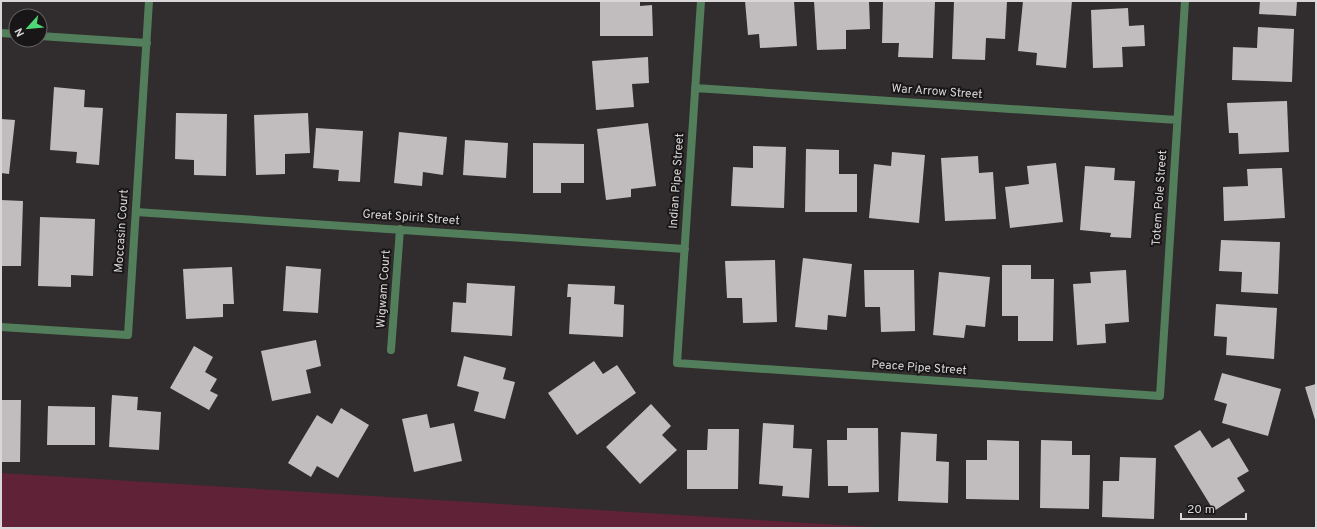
<svg xmlns="http://www.w3.org/2000/svg" width="1317" height="529" viewBox="0 0 1317 529" font-family="Overpass,sans-serif">
  <rect width="100%" height="100%" fill="#312d2e"/>
  <!-- green -->
  <path fill="#5f2237" d="M 1,473 L 889,528 L 1,528 Z"/>
  <!-- building -->
  <path fill="#c1bcbd" d="M 600,1 L 640,1 L 640,6 L 652,5 L 653,36 L 600,36 Z
    M 745,1 L 794,1 L 797,46 L 760,48 L 759,34 L 748,35 Z
    M 814,1 L 869,1 L 870,29 L 846,30 L 846,49 L 817,50 Z
    M 883,1 L 935,1 L 933,58 L 898,57 L 899,43 L 882,43 Z
    M 954,1 L 1007,1 L 1005,39 L 986,38 L 985,60 L 952,59 Z
    M 1023,1 L 1072,1 L 1066,68 L 1036,65 L 1037,53 L 1018,51 Z
    M 1260,1 L 1297,1 L 1296,16 L 1259,14 Z
    M 1128,8 L 1129,26 L 1144,25 L 1145,46 L 1122,47 L 1123,67 L 1093,68 L 1091,10 Z
    M 1258,27 L 1294,29 L 1292,82 L 1232,80 L 1233,47 L 1257,48 Z
    M 648,57 L 649,83 L 632,84 L 634,107 L 596,110 L 592,61 Z
    M 54,87 L 85,90 L 84,107 L 103,108 L 99,165 L 76,163 L 77,152 L 50,150 Z
    M 1287,101 L 1289,152 L 1239,154 L 1238,133 L 1229,133 L 1227,103 Z
    M 176,113 L 227,114 L 226,176 L 194,175 L 194,160 L 175,159 Z
    M 308,113 L 310,153 L 285,154 L 285,174 L 256,175 L 254,115 Z
    M 1,119 L 15,120 L 9,174 L 1,173 Z
    M 648,123 L 656,186 L 631,189 L 631,197 L 606,200 L 597,129 Z
    M 316,128 L 363,131 L 360,182 L 338,181 L 339,170 L 313,168 Z
    M 399,132 L 447,137 L 443,175 L 423,172 L 422,186 L 394,183 Z
    M 465,140 L 508,143 L 506,178 L 463,175 Z
    M 533,143 L 584,144 L 584,183 L 561,183 L 561,193 L 533,193 Z
    M 753,146 L 786,147 L 784,208 L 731,206 L 733,167 L 753,168 Z
    M 806,149 L 839,150 L 839,174 L 857,174 L 857,212 L 805,212 Z
    M 892,152 L 925,155 L 919,223 L 869,218 L 874,164 L 891,166 Z
    M 978,156 L 979,173 L 993,172 L 996,219 L 945,221 L 941,158 Z
    M 1056,163 L 1063,222 L 1010,228 L 1005,187 L 1029,184 L 1027,166 Z
    M 1085,166 L 1115,168 L 1114,180 L 1135,181 L 1131,238 L 1110,237 L 1111,233 L 1080,230 Z
    M 1282,168 L 1285,218 L 1224,221 L 1223,187 L 1248,186 L 1247,169 Z
    M 1,200 L 23,201 L 21,266 L 1,266 Z
    M 40,217 L 95,219 L 93,276 L 71,275 L 71,287 L 38,286 Z
    M 1221,240 L 1280,242 L 1278,294 L 1241,292 L 1242,272 L 1219,271 Z
    M 803,258 L 852,264 L 846,317 L 828,315 L 827,330 L 795,327 Z
    M 775,260 L 777,322 L 743,323 L 742,298 L 727,298 L 725,261 Z
    M 1002,265 L 1031,265 L 1031,279 L 1054,279 L 1053,341 L 1018,341 L 1018,316 L 1002,316 Z
    M 286,266 L 321,269 L 318,313 L 283,311 Z
    M 232,267 L 234,304 L 223,304 L 223,317 L 186,319 L 183,269 Z
    M 864,270 L 914,270 L 915,331 L 881,332 L 880,307 L 865,307 Z
    M 1126,270 L 1129,322 L 1105,324 L 1106,343 L 1077,345 L 1073,284 L 1091,283 L 1090,272 Z
    M 939,272 L 990,277 L 985,327 L 966,325 L 964,338 L 933,335 Z
    M 467,283 L 515,286 L 512,336 L 451,332 L 453,302 L 466,303 Z
    M 568,284 L 615,286 L 614,304 L 624,305 L 623,337 L 569,334 L 571,297 L 567,297 Z
    M 1216,304 L 1277,308 L 1274,359 L 1226,355 L 1227,337 L 1214,336 Z
    M 316,340 L 321,366 L 306,370 L 311,393 L 272,401 L 261,351 Z
    M 194,346 L 213,357 L 205,372 L 217,379 L 210,391 L 218,395 L 209,410 L 170,388 Z
    M 464,356 L 506,368 L 503,379 L 515,382 L 505,419 L 474,411 L 479,392 L 457,386 Z
    M 594,361 L 603,374 L 617,365 L 636,393 L 577,435 L 548,393 Z
    M 1222,373 L 1281,389 L 1268,436 L 1222,423 L 1227,404 L 1214,400 Z
    M 1316,384 L 1316,423 L 1305,387 Z
    M 112,395 L 138,397 L 137,410 L 161,412 L 159,450 L 109,447 Z
    M 1,400 L 21,400 L 20,462 L 1,462 Z
    M 651,404 L 671,426 L 662,435 L 677,450 L 640,484 L 606,447 Z
    M 48,406 L 95,407 L 95,445 L 47,445 Z
    M 341,408 L 369,425 L 338,478 L 317,466 L 311,477 L 288,463 L 317,415 L 332,424 Z
    M 427,414 L 430,428 L 454,423 L 462,461 L 414,472 L 402,419 Z
    M 763,423 L 794,425 L 793,448 L 812,449 L 809,498 L 782,496 L 783,486 L 759,484 Z
    M 847,428 L 878,428 L 879,492 L 848,493 L 848,486 L 828,486 L 827,440 L 847,440 Z
    M 708,429 L 739,429 L 738,489 L 687,489 L 687,450 L 707,450 Z
    M 1200,430 L 1212,448 L 1229,438 L 1249,471 L 1237,478 L 1245,491 L 1214,511 L 1174,446 Z
    M 901,432 L 937,434 L 936,461 L 949,462 L 948,503 L 898,501 Z
    M 987,440 L 1019,441 L 1019,500 L 966,499 L 966,460 L 987,460 Z
    M 1041,440 L 1072,441 L 1072,455 L 1090,455 L 1089,509 L 1040,508 Z
    M 1120,457 L 1156,458 L 1154,519 L 1102,517 L 1103,481 L 1119,481 Z"/>
  <g fill="none" stroke-linecap="round" stroke-linejoin="round">
    <!-- minor -->
    <path stroke="#537e5b" stroke-width="8" d="M 701,1 L 677,363 L 1160,396 L 1185,1
      M 1,33 L 16,34
      M 40,36 L 147,43
      M 695,88 L 1177,120
      M 136,212 L 685,249
      M 1,327 L 128,335 L 149,1
      M 391,350 L 400,229"/>
  </g>
  <g text-anchor="middle" dominant-baseline="central" stroke-width="4" stroke-linejoin="round" paint-order="stroke">
    <!-- street labels -->
    <g font-size="12" fill="#dad7d8" stroke="#181616">
      <text transform="translate(937 92) rotate(4)">War Arrow Street</text>
      <text transform="translate(677 181) rotate(-86)">Indian Pipe Street</text>
      <text transform="translate(1160 198) rotate(-86)">Totem Pole Street</text>
      <text transform="translate(411 218) rotate(4)">Great Spirit Street</text>
      <text transform="translate(122 231) rotate(-86)">Moccasin Court</text>
      <text transform="translate(384 289) rotate(-86)">Wigwam Court</text>
      <text transform="translate(919 368) rotate(4)">Peace Pipe Street</text>
    </g>
  </g>
  <!-- border -->
  <rect width="1317" height="529" fill="none" stroke="#dad7d8" stroke-width="4"/>
  <!-- north arrow -->
  <g transform="translate(28 28) rotate(243)"><circle r="19" fill="#181616" stroke="#666364"/>
  <path d="M0-3L7 15L0 10L-7 15Z" fill="#4fd675"/>
  <text y="-6" font-size="11" font-weight="bold" text-anchor="middle" fill="#dad7d8">N</text>
  </g>
  <!-- scale -->
  <path d="M1181 513v6h65v-6" fill="none" stroke="#dad7d8" stroke-width="2"/>
  <text x="1187" y="513" font-size="12" fill="#dad7d8" stroke="#181616" stroke-width="3" paint-order="stroke">20 m</text>
</svg>
